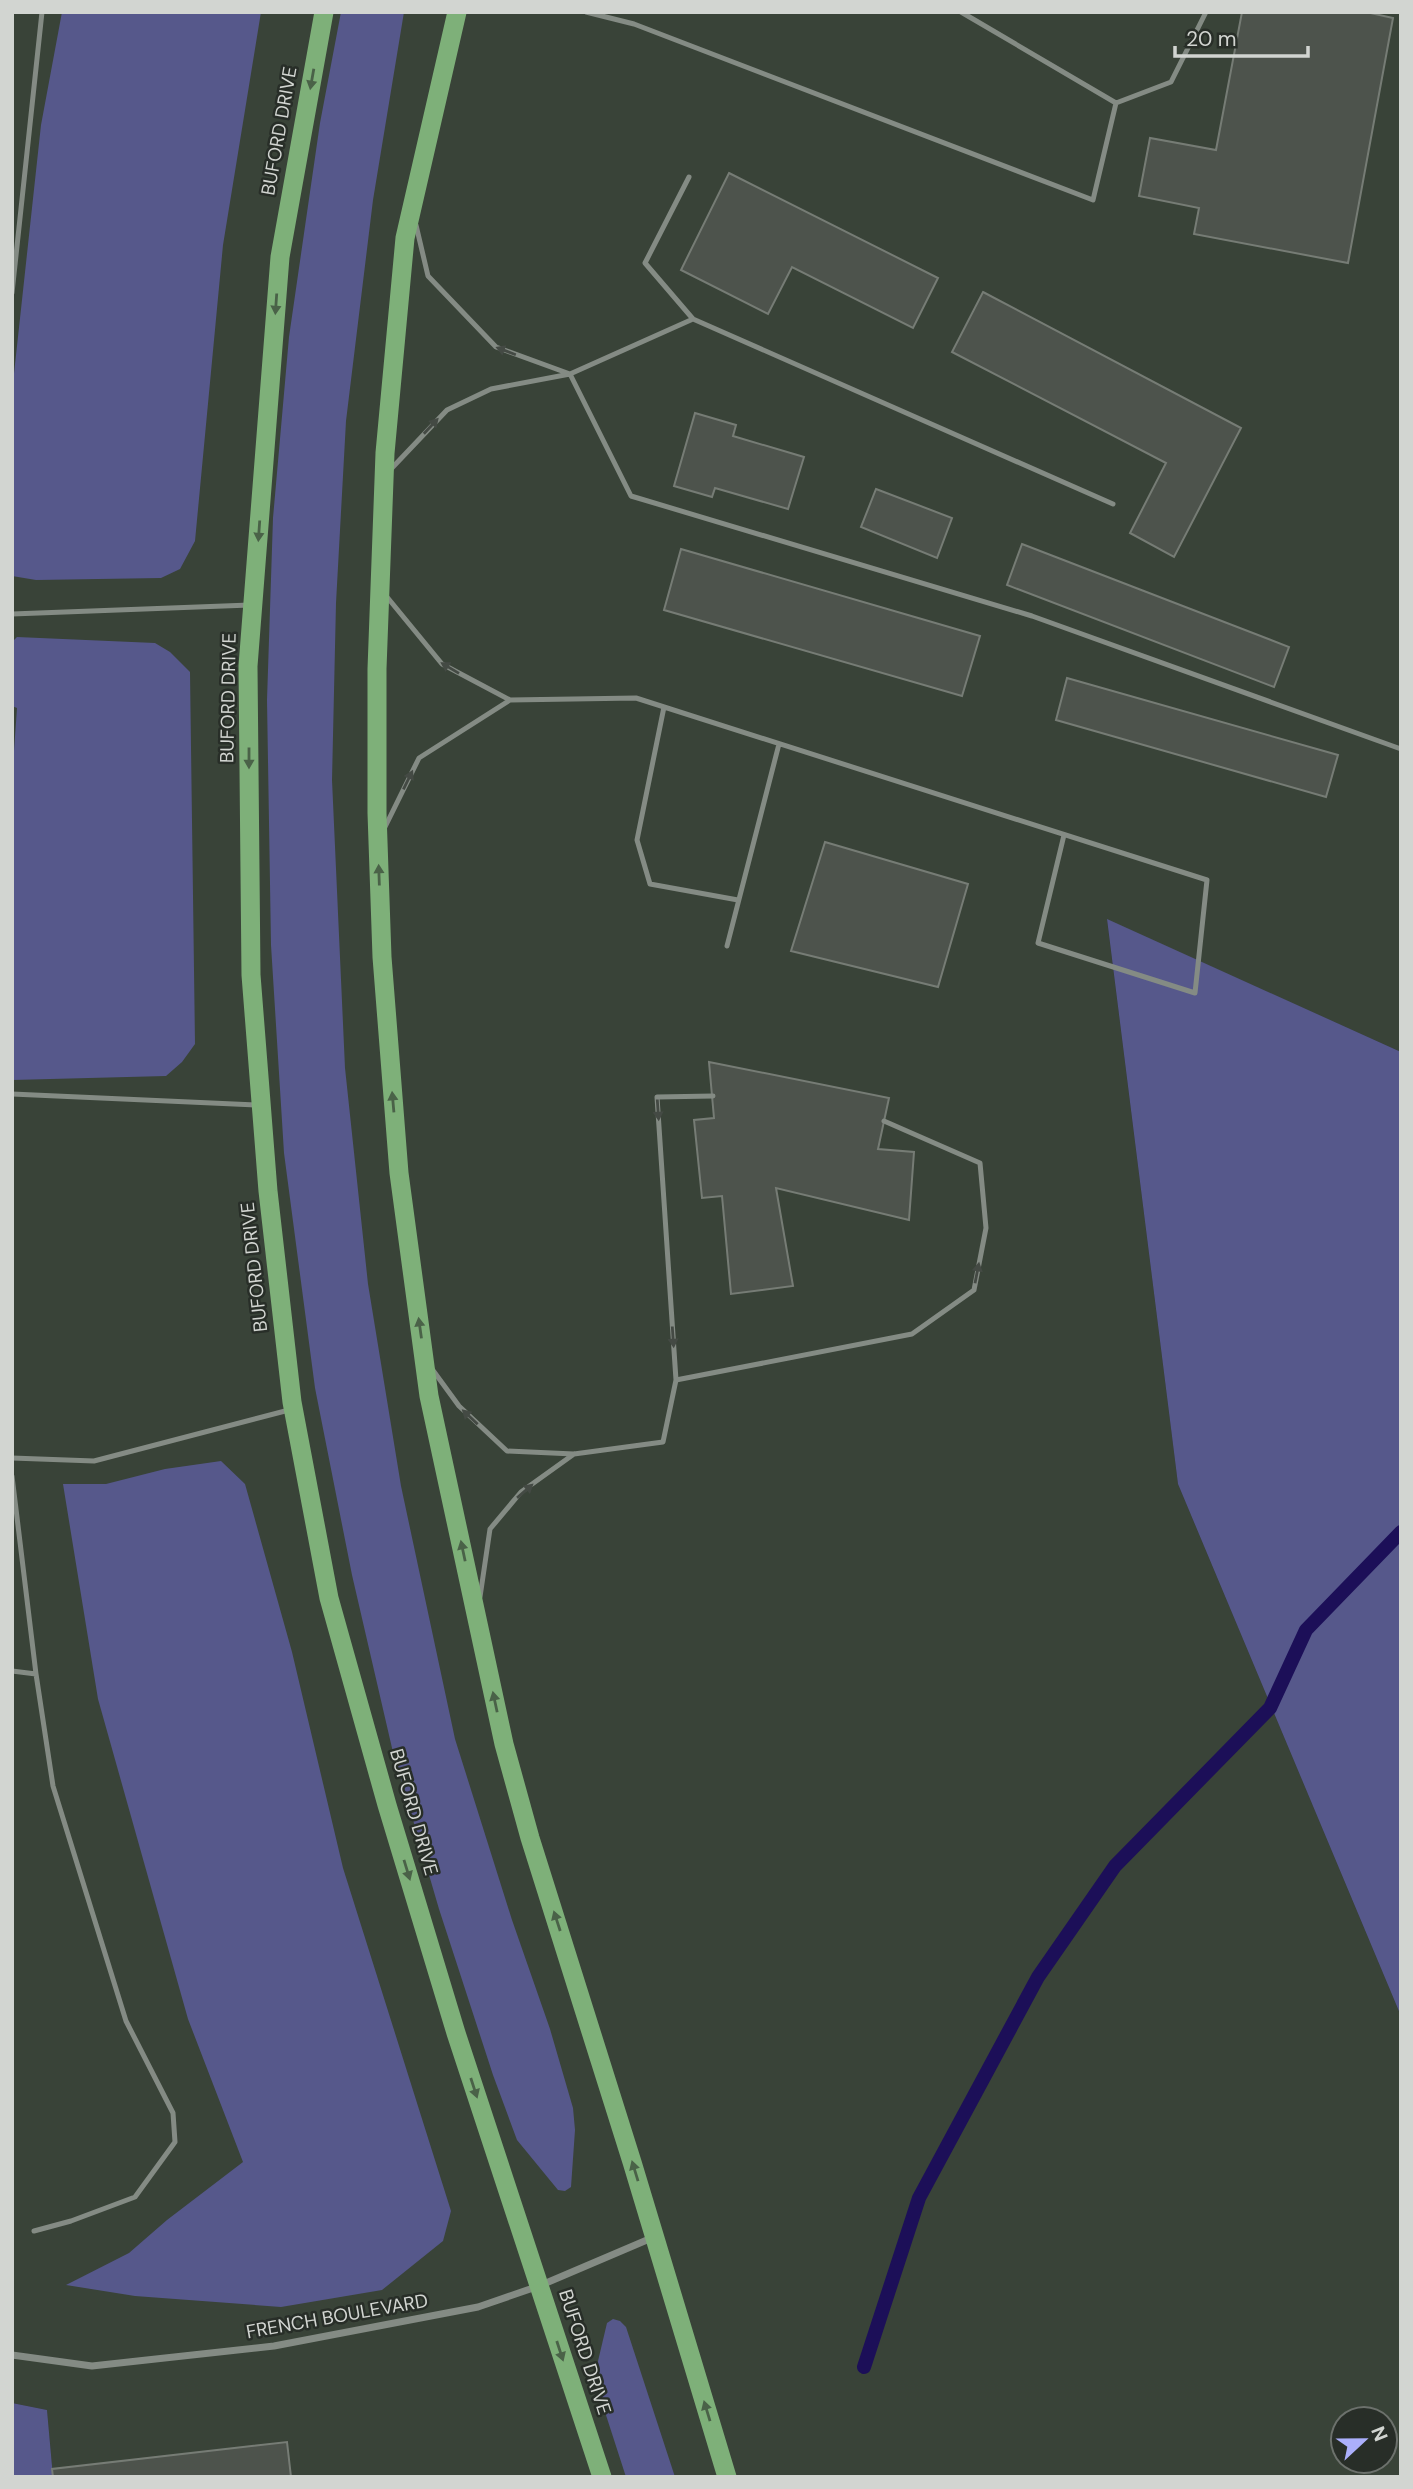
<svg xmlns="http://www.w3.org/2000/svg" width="1413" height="2489" viewBox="0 0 1413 2489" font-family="'DM Sans',sans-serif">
  <rect width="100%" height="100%" fill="#323832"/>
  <!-- built -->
  <path fill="#394338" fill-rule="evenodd" d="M 12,12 L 1401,12 L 1401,1052 L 1107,920 L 1178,1484 L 1401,2016 L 1401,2477 L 53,2477 L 47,2410 L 12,2403 ZM 1343,2419 L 1385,2419 L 1385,2461 L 1343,2461 Z"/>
  <!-- green -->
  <path fill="#56588b" d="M 62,12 L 261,12 L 223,245 L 195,541 L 180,569 L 161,578 L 36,580 L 12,576 L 12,392 L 41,125 Z
    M 341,12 L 404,12 L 373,200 L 346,421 L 336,603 L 332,780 L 345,1068 L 368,1284 L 401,1486 L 455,1739 L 512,1920 L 550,2029 L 573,2108 L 575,2130 L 571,2187 L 565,2191 L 558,2190 L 517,2140 L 493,2075 L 439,1909 L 392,1748 L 352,1575 L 315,1388 L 284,1153 L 271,945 L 267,700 L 273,518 L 289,337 L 320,123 Z
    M 17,637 L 155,643 L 170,652 L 190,672 L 195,1044 L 182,1062 L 166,1076 L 12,1080 L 12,779 L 17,708 L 12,706 L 12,642 Z
    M 1107,919 L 1401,1052 L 1401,2016 L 1178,1484 Z
    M 221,1461 L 245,1484 L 292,1652 L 343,1868 L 451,2211 L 443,2241 L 382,2290 L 281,2307 L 135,2296 L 66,2285 L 129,2253 L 167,2220 L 243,2162 L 188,2019 L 98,1699 L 63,1484 L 106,1484 L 165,1469 Z
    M 613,2319 L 620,2321 L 626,2327 L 675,2477 L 626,2477 L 594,2378 L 607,2323 Z
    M 12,2403 L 47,2410 L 53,2477 L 12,2477 Z"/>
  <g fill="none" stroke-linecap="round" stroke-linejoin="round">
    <!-- stream -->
    <path stroke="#1c0f58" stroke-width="14" d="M 864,2367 L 919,2198 L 1038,1977 L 1115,1866 L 1270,1708 L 1306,1630 L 1401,1532"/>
  </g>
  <!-- building -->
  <path fill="#4d534c" stroke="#767c75" stroke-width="2" d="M 1242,12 L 1366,12 L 1393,18 L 1348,263 L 1194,234 L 1199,208 L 1139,196 L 1150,138 L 1216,150 Z
    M 729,173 L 938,278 L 913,328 L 792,267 L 768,314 L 681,270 Z
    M 983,292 L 1241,428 L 1174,557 L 1130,533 L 1166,463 L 952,352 Z
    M 695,413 L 736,425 L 733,436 L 804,457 L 788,509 L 715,488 L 712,497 L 674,486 Z
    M 876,489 L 952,518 L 937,558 L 861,527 Z
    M 1022,544 L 1289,647 L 1274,687 L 1007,585 Z
    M 681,549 L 980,636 L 962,696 L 664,610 Z
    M 1067,678 L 1338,755 L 1326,797 L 1056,720 Z
    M 825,842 L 968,884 L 938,987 L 791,951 Z
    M 709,1062 L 889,1098 L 878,1149 L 914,1152 L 909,1220 L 776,1188 L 793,1286 L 731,1294 L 722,1196 L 702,1198 L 694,1120 L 714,1118 Z
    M 287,2442 L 291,2477 L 53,2477 L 52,2469 Z"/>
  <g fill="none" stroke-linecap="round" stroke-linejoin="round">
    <!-- service -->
    <path stroke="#848b84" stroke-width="5" d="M 586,12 L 634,24 L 1093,200 L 1116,103 L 961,12
      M 1116,103 L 1171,82 L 1206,12
      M 689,177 L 645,263 L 693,319
      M 416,225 L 428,276 L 496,347 L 570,374 L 631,496 L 1032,616 L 1401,749
      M 12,293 L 42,12
      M 391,469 L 447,410 L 491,389 L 570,374 L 693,319 L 1113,504
      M 387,597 L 442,664 L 510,700 L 636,698 L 1207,880 L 1195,993 L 1038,943 L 1064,835
      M 12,614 L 250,605
      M 664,707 L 637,840 L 650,884 L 738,900
      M 384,829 L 419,758 L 510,700
      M 727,946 L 779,744
      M 12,1094 L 258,1105
      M 432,1369 L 459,1406 L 507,1451 L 574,1454 L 663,1442 L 676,1380 L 912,1334 L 974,1290 L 986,1228 L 980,1163 L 884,1121
      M 676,1380 L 657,1097 L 713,1096
      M 12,1458 L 94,1461 L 289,1410
      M 12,1476 L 36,1674
      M 480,1597 L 490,1529 L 521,1492 L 574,1454
      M 12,1671 L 36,1674 L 53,1786 L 126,2021 L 173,2113 L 175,2142 L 135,2197 L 71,2221 L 34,2231"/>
    <!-- minor -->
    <path stroke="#848b84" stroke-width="7" d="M 12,2355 L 92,2366 L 274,2346 L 478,2307 L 539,2286 L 654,2237"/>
    <!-- trunk -->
    <path stroke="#7eb079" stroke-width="19" d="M 324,12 L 280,257 L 248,666 L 251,975 L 268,1191 L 292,1402 L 329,1598 L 387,1805 L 456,2033 L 602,2477
      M 457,12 L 405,238 L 385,453 L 377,669 L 377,813 L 382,957 L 399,1173 L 429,1396 L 504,1744 L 530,1838 L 632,2162 L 727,2477"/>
  </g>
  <!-- one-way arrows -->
  <defs><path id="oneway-solid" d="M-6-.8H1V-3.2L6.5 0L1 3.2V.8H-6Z" transform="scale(1.75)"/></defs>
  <g fill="#4a6248">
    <use href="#oneway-solid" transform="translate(312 79) rotate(100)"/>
    <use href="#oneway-solid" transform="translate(276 304) rotate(94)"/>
    <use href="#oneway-solid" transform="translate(259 531) rotate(94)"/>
    <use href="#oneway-solid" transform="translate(249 758) rotate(90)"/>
    <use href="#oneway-solid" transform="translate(379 875) rotate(-92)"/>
    <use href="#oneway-solid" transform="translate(393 1102) rotate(-95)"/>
    <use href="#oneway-solid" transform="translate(420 1328) rotate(-98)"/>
    <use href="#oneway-solid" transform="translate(463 1551) rotate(-102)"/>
    <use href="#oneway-solid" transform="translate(495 1702) rotate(-102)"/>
    <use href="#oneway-solid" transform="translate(407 1870) rotate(73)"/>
    <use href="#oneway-solid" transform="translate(557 1921) rotate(-108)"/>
    <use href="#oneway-solid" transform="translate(474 2088) rotate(72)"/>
    <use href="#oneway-solid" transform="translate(635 2171) rotate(-107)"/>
    <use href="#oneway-solid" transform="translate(560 2351) rotate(72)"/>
    <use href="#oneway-solid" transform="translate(707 2411) rotate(-107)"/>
  </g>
  <g fill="#444a44">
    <use href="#oneway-solid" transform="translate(506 351) rotate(-159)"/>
    <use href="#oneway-solid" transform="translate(431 426) rotate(-47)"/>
    <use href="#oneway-solid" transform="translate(450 668) rotate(-149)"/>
    <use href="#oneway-solid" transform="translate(408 780) rotate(-64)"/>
    <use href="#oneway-solid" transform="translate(658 1110) rotate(86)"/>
    <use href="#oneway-solid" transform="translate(977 1273) rotate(-79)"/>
    <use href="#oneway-solid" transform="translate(673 1337) rotate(86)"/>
    <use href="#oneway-solid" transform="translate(470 1417) rotate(-137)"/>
    <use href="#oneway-solid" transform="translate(525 1491) rotate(-41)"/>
  </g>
  <g text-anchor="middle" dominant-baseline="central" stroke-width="5" stroke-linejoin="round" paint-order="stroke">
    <!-- street labels -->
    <g font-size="19" fill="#d2d5d1" stroke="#282e28">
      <text transform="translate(279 131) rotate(-80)">BUFORD DRIVE</text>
      <text transform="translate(228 698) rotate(-89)">BUFORD DRIVE</text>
      <text transform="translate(254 1267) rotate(-96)">BUFORD DRIVE</text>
      <text transform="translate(414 1812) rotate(74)">BUFORD DRIVE</text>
      <text transform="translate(337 2316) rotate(-10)">FRENCH BOULEVARD</text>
      <text transform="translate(585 2352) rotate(72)">BUFORD DRIVE</text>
    </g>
  </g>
  <!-- border -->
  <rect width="1413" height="2489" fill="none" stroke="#d2d5d1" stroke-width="28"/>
  <!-- north arrow -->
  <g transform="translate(1364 2440) rotate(68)"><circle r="33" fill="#282e28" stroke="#6c716c" stroke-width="2"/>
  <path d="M0-5L12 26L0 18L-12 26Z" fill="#abaffb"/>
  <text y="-10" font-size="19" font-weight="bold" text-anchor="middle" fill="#d2d5d1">N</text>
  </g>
  <!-- scale -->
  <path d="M1175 46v10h133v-10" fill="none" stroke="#d2d5d1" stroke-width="3.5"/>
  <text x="1186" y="46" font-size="21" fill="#d2d5d1" stroke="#282e28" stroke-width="5" paint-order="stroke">20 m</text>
</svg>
